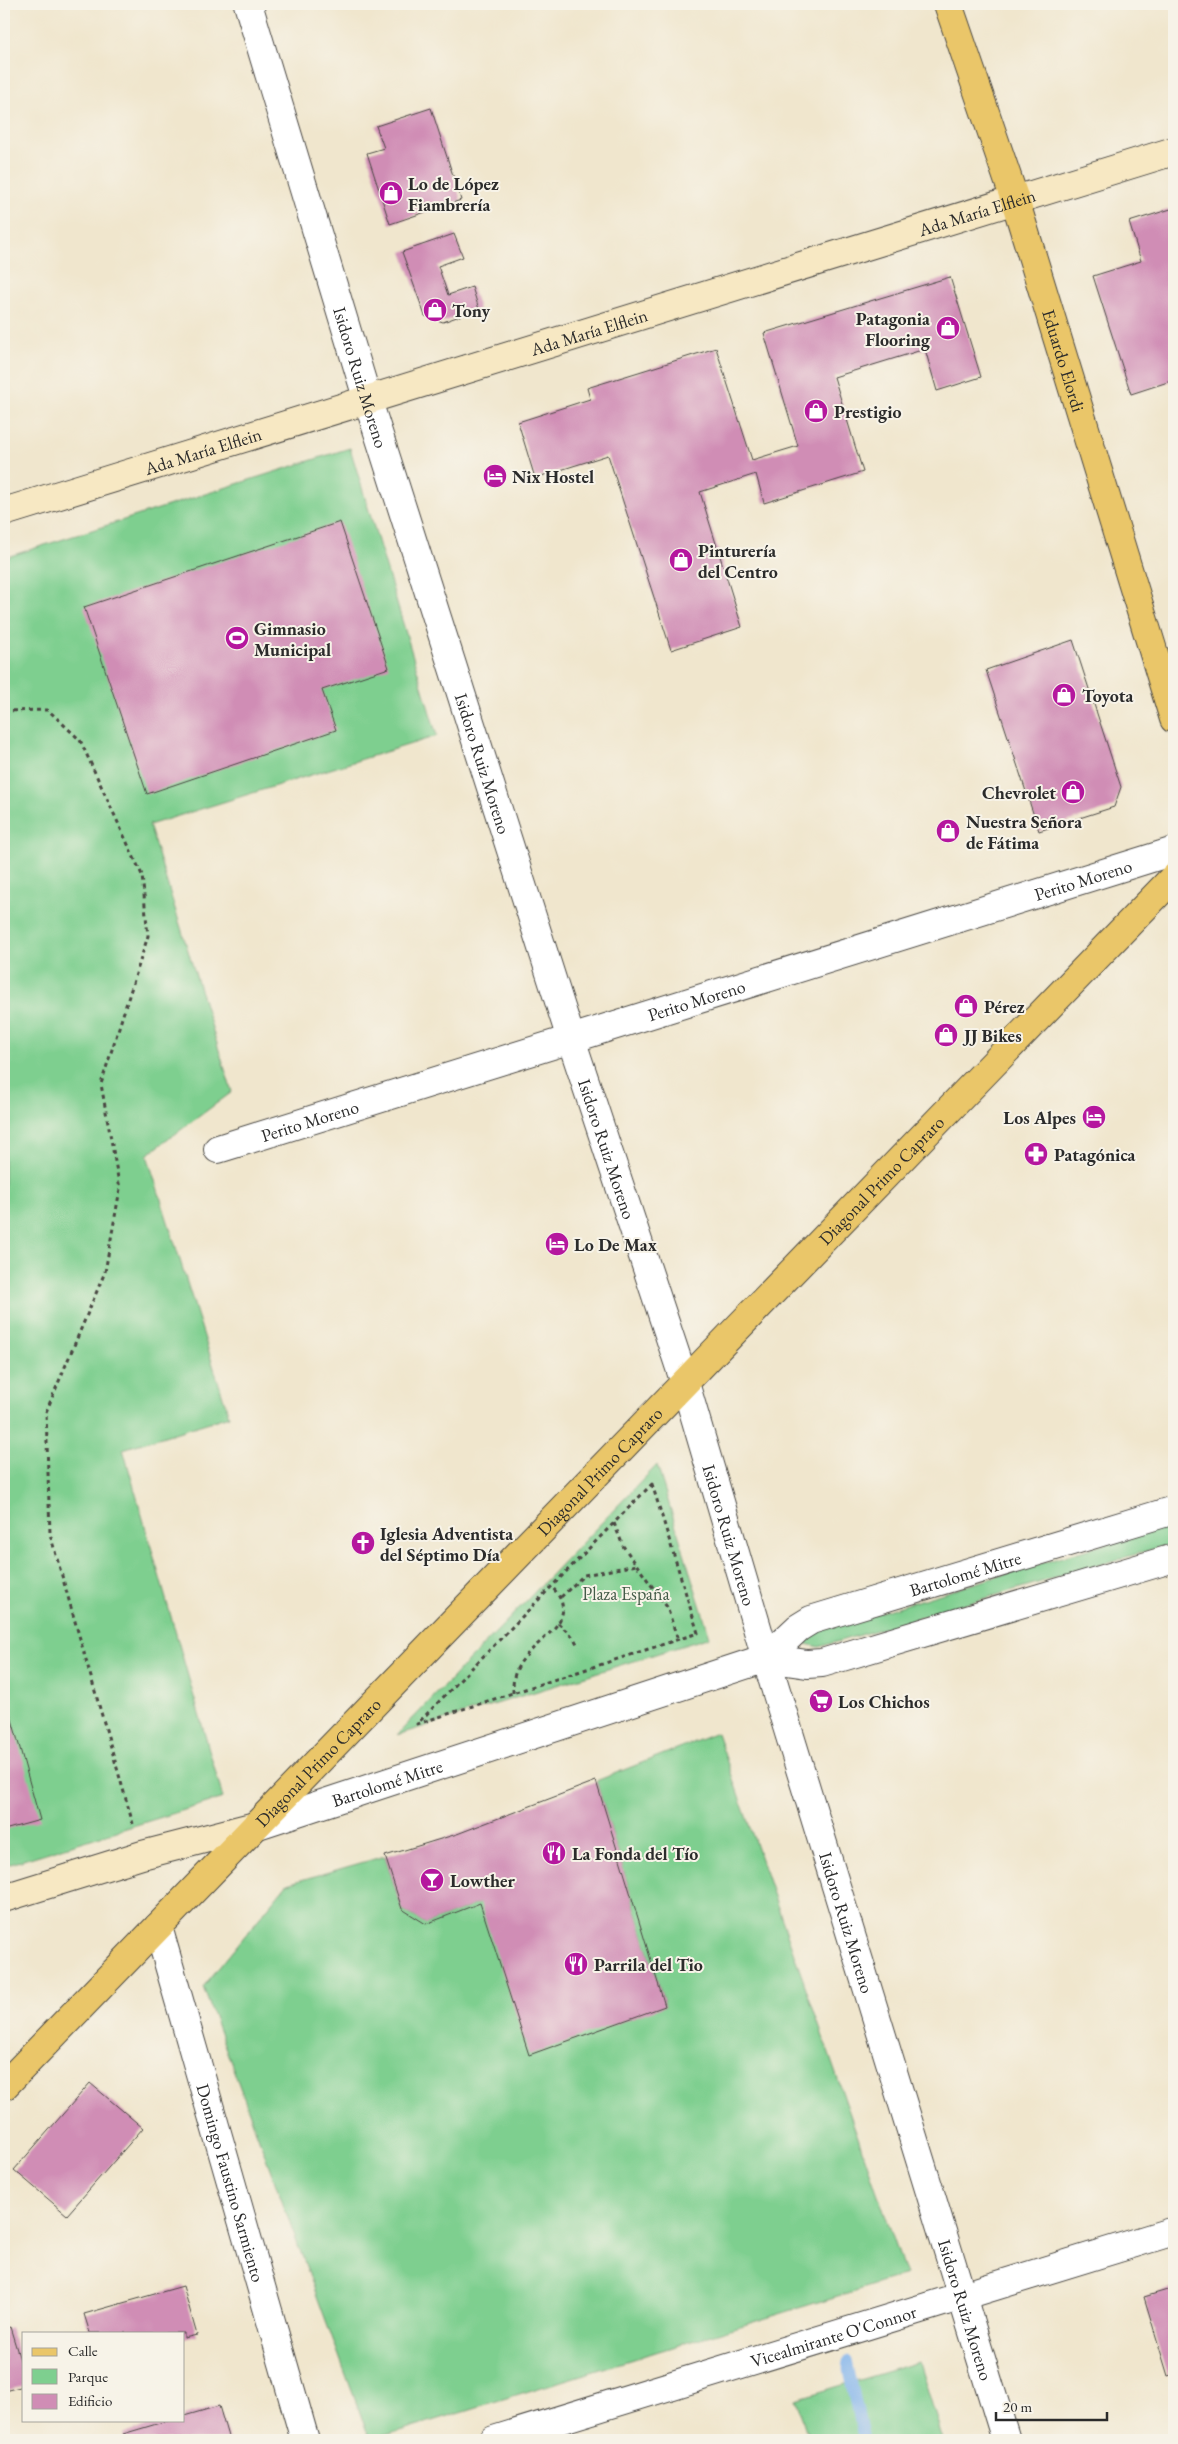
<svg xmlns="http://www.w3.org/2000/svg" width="1178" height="2444" viewBox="0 0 1178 2444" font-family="'EB Garamond',serif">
  <rect width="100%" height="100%" fill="#f7f3e8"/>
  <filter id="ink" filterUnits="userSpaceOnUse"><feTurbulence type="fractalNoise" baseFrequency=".02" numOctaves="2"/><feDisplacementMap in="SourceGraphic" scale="10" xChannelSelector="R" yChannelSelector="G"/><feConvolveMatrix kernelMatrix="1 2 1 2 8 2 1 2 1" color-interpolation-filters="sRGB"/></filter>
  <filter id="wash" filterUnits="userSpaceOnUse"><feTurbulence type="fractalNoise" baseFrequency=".0096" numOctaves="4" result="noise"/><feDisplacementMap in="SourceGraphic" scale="20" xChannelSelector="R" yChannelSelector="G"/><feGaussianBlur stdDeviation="1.12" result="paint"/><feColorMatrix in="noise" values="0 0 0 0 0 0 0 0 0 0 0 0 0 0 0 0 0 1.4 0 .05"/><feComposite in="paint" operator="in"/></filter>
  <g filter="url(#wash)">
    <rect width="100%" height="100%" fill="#f0e6cd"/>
    <!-- green -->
    <path fill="#7ecf8f" stroke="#547d5d" d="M 350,448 L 437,736 L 149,825 L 232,1092 L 147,1155 L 229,1416 L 123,1449 L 223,1798 L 4,1866 L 4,558 Z
      M 657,1465 L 710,1637 L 397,1735 Z
      M 1174,1523 L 1174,1543 L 819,1647 L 806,1644 L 806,1639 L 815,1632 Z
      M 717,1733 L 906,2275 L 370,2440 L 203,1987 L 287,1884 L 385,1856 L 402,1909 L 426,1924 L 480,1903 L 665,2006 L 596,1781 Z
      M 919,2362 L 943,2440 L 809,2440 L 796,2399 Z"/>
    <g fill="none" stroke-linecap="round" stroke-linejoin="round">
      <!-- stream -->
      <path stroke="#7fb2ec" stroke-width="11" d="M 847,2361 L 864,2440"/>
    </g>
    <g id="blocks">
      <!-- building -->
      <path fill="#d08db5" d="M 431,108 L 461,200 L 390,224 L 367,153 L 384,148 L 376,126 Z
        M 1174,208 L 1174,380 L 1131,394 L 1093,276 L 1141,261 L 1129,222 Z
        M 454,234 L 463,257 L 438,266 L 448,295 L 472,287 L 479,309 L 443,322 L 425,316 L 402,252 Z
        M 950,277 L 981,377 L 937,391 L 925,349 L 834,377 L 863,472 L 764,503 L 756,474 L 700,492 L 742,627 L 671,650 L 608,455 L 535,478 L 518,422 L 590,399 L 587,388 L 716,348 L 752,460 L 798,446 L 764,333 Z
        M 340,522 L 389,668 L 322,690 L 336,730 L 147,794 L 84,607 Z
        M 1073,640 L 1121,787 L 1114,807 L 1039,831 L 986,670 Z
        M 4,1691 L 40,1820 L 4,1830 Z
        M 596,1781 L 665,2006 L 529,2055 L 480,1903 L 426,1924 L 402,1909 L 385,1856 L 457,1834 Z
        M 90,2083 L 143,2128 L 67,2215 L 14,2170 Z
        M 183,2286 L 197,2335 L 184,2338 L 184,2333 L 90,2333 L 84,2314 Z
        M 1174,2288 L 1174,2374 L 1168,2376 L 1144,2297 Z
        M 10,2327 L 24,2373 L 24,2386 L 4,2391 L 4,2329 Z
        M 219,2406 L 229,2440 L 125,2440 L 123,2434 L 170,2420 L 184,2420 L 184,2416 Z"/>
    </g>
  </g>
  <g filter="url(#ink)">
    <use href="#blocks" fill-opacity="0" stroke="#494743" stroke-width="1"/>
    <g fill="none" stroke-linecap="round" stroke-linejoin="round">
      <!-- street casing -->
      <g stroke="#494743" stroke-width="30">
        <g id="street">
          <path id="s1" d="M 248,4 L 368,401 L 571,1039 L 685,1383 L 766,1658 L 1006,2440"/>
          <path id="s2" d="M 218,1149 L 1174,851"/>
          <path d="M 766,1658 L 807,1664 L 822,1663 L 1174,1558"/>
          <path id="s3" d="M 255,1826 L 766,1658 L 798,1628 L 811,1620 L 1174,1510"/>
          <path id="s4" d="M 158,1927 L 305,2440"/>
          <path id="s5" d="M 494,2440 L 1174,2231"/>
        </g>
      </g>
      <!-- secondary casing -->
      <g stroke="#494743" stroke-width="30">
        <g id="secondary">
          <path id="s6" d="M 4,512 L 1174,151"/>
          <path d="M 4,1898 L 142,1855 L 255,1826"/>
        </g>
      </g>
      <!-- primary casing -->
      <g stroke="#494743" stroke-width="30">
        <g id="primary">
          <path id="s7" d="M 948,4 L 1015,200 L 1174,719"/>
          <path id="s8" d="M 4,2086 L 1174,877"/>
        </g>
      </g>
      <!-- path -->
      <path stroke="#494743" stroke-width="3" stroke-dasharray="4 4" stroke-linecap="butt" d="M 4,711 L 48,710 L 80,740 L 142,875 L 148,936 L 101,1084 L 120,1189 L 105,1272 L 46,1412 L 50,1534 L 133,1824
        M 652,1484 L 698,1633 L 417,1724 Z
        M 614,1523 L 623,1546 L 667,1607 L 678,1640
        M 561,1597 L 584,1575 L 637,1565
        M 558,1623 L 574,1638 L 577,1644
        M 513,1693 C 513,1683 513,1676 518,1667 C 532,1639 585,1623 552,1587"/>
      <!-- street -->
      <use href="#street" stroke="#fff" stroke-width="28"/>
      <!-- secondary -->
      <use href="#secondary" stroke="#f7e8c3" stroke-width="28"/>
      <!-- primary -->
      <use href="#primary" stroke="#eac669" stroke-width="28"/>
    </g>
  </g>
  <!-- icons -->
  <defs>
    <g id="shop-disc" transform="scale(1.25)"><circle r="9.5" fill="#b5179e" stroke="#f7f3e8"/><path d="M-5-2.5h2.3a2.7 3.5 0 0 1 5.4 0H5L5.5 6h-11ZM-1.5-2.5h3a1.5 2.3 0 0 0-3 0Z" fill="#fff"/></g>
    <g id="hotel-disc" transform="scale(1.25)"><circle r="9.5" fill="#b5179e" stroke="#f7f3e8"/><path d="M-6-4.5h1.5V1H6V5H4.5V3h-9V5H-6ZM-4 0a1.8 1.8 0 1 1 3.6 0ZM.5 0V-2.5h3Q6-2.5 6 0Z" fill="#fff"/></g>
    <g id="stadium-disc" transform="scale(1.25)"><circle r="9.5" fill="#b5179e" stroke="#f7f3e8"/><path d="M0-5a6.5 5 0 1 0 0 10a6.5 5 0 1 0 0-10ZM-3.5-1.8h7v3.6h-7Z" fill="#fff"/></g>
    <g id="pharmacy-disc" transform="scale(1.25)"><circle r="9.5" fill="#b5179e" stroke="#f7f3e8"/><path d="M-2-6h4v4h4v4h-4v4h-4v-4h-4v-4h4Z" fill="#fff"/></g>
    <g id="church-disc" transform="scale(1.25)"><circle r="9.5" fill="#b5179e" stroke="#f7f3e8"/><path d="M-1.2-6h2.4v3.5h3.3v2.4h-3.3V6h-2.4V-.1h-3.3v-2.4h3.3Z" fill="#fff"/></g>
    <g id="supermarket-disc" transform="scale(1.25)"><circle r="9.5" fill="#b5179e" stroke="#f7f3e8"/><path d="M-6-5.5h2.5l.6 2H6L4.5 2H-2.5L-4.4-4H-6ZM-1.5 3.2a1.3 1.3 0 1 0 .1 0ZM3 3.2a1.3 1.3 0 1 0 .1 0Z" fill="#fff"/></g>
    <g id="restaurant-disc" transform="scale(1.25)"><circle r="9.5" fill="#b5179e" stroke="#f7f3e8"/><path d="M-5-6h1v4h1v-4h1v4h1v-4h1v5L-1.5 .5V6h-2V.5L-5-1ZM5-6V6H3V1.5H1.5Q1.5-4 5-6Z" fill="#fff"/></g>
    <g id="bar-disc" transform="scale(1.25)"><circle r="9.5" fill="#b5179e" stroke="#f7f3e8"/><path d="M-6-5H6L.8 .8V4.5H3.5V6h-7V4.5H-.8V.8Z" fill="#fff"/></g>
  </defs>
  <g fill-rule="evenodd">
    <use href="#shop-disc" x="391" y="193"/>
    <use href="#shop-disc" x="435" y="310"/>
    <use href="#shop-disc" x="948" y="328"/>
    <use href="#shop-disc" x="816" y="411"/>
    <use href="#hotel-disc" x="495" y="476"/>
    <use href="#shop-disc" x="681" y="560"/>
    <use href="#stadium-disc" x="237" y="638"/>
    <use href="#shop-disc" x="1064" y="695"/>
    <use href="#shop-disc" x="1073" y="792"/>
    <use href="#shop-disc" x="948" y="831"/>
    <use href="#shop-disc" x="966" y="1006"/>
    <use href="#shop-disc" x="946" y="1035"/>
    <use href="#hotel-disc" x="1094" y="1117"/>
    <use href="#pharmacy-disc" x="1036" y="1154"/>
    <use href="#hotel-disc" x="557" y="1244"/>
    <use href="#church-disc" x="363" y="1543"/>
    <use href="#supermarket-disc" x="821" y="1701"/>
    <use href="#restaurant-disc" x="554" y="1853"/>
    <use href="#bar-disc" x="432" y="1880"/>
    <use href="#restaurant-disc" x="576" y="1964"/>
  </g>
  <g text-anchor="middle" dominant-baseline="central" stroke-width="4" stroke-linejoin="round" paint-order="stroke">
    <!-- poi labels -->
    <g font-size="18" font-weight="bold" fill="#2b2b2b" stroke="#f7f3e8" text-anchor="start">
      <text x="408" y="183">Lo de López<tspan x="408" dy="21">Fiambrería</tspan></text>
      <text x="452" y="310">Tony</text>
      <text x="930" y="318" text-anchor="end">Patagonia<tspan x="930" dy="21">Flooring</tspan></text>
      <text x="834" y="411">Prestigio</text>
      <text x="512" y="476">Nix Hostel</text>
      <text x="698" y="550">Pinturería<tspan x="698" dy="21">del Centro</tspan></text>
      <text x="254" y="628">Gimnasio<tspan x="254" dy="21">Municipal</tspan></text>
      <text x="1082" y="695">Toyota</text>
      <text x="1056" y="792" text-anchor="end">Chevrolet</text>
      <text x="966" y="821">Nuestra Señora<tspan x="966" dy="21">de Fátima</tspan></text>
      <text x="984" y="1006">Pérez</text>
      <text x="964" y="1035">JJ Bikes</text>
      <text x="1076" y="1117" text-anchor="end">Los Alpes</text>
      <text x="1054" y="1154">Patagónica</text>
      <text x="574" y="1244">Lo De Max</text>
      <text x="380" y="1533">Iglesia Adventista<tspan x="380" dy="21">del Séptimo Día</tspan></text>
      <text x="838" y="1701">Los Chichos</text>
      <text x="572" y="1853">La Fonda del Tío</text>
      <text x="450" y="1880">Lowther</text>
      <text x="594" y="1964">Parrila del Tio</text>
    </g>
    <!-- street labels -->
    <g font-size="18" fill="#2b2b2b" stroke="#f7f3e8">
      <text stroke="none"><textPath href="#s6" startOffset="1018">Ada María Elflein</textPath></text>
      <text stroke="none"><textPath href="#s6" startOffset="612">Ada María Elflein</textPath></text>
      <text stroke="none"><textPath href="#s7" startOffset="375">Eduardo Elordi</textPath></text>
      <text stroke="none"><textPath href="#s1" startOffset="390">Isidoro Ruiz Moreno</textPath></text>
      <text stroke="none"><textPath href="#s6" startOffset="208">Ada María Elflein</textPath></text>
      <text stroke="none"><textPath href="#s1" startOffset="795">Isidoro Ruiz Moreno</textPath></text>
      <text stroke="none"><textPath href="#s2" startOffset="906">Perito Moreno</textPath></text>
      <text stroke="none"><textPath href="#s2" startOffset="501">Perito Moreno</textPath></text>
      <text stroke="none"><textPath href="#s2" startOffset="96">Perito Moreno</textPath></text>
      <text stroke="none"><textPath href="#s1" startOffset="1200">Isidoro Ruiz Moreno</textPath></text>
      <text stroke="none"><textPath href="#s8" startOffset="1261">Diagonal Primo Capraro</textPath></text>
      <text stroke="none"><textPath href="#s8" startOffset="856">Diagonal Primo Capraro</textPath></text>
      <text stroke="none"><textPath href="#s1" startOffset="1605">Isidoro Ruiz Moreno</textPath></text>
      <text stroke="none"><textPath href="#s3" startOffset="758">Bartolomé Mitre</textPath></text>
      <text stroke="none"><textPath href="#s8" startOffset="451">Diagonal Primo Capraro</textPath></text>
      <text stroke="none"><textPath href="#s3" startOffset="139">Bartolomé Mitre</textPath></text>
      <text stroke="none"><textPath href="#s1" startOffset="2010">Isidoro Ruiz Moreno</textPath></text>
      <text stroke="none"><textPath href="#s4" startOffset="266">Domingo Faustino Sarmiento</textPath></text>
      <text stroke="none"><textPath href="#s1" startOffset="2415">Isidoro Ruiz Moreno</textPath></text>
      <text stroke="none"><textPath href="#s5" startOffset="355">Vicealmirante O'Connor</textPath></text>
    </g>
    <!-- park labels -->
    <g font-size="18" fill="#445c49" stroke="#f7f3e8">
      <text x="626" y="1593">Plaza España</text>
    </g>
  </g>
  <!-- margin -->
  <rect width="1178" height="2444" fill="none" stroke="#f7f3e8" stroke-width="20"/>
  <!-- legend -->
  <rect x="22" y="2332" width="162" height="90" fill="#f7f3e8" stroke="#a5a39c"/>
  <rect x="32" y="2348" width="25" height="8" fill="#eac669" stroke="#a5a39c"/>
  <text x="68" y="2356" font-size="15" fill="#2b2b2b">Calle</text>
  <rect x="32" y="2369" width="25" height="15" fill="#7ecf8f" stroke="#a5a39c"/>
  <text x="68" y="2382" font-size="15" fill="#2b2b2b">Parque</text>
  <rect x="32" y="2394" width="25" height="15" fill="#d08db5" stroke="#a5a39c"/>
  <text x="68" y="2406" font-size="15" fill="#2b2b2b">Edificio</text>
  <!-- scale -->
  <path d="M996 2412v8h111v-8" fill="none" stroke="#2b2b2b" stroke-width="2.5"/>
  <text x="1003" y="2412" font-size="15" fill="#2b2b2b" stroke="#f7f3e8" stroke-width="4" paint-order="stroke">20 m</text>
</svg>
